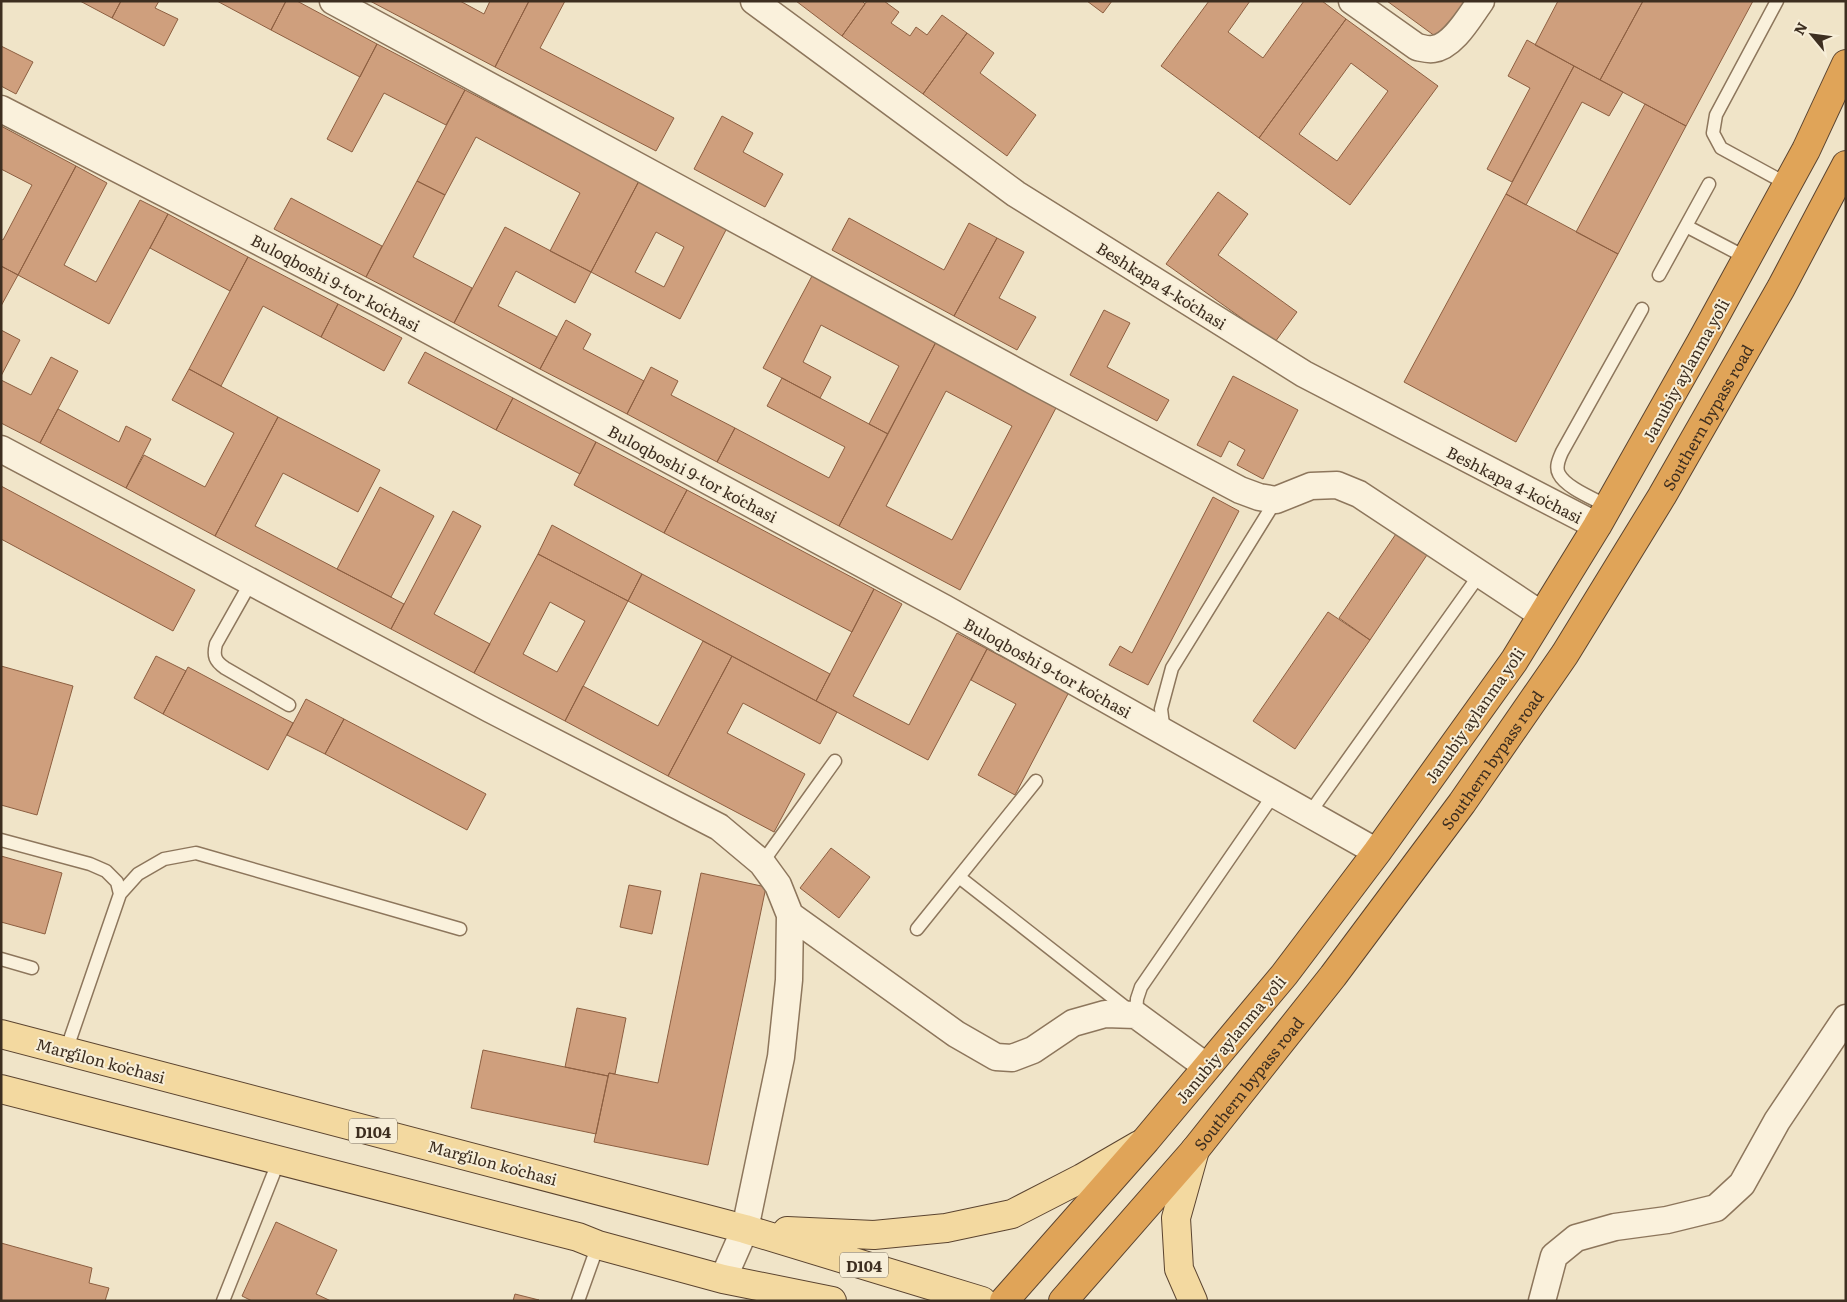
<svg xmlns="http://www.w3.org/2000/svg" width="1847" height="1302" viewBox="0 0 1847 1302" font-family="Literata,serif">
  <rect width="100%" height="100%" fill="#f0e4c8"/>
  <!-- building -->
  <path fill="#cf9f7d" stroke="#8d5f41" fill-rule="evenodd" d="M 80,1 L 121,1 L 112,18 Z
    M 121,1 L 159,1 L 155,8 L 178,19 L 164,46 L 112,18 Z
    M 217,1 L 286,1 L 271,30 Z
    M 286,1 L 297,1 L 377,44 L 360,77 L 271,30 Z
    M 370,1 L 460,1 L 484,14 L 490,1 L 529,1 L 495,67 Z
    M 529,1 L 565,1 L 540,48 L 674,118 L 656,151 L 495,67 Z
    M 796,1 L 862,1 L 865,4 L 842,36 Z
    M 867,1 L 884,1 L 899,12 L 891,23 L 910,36 L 916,27 L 927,35 L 942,15 L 967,33 L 923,94 L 842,36 Z
    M 1087,1 L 1112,1 L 1103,13 Z
    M 1209,1 L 1250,1 L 1228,32 L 1263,58 L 1304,1 L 1322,1 L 1346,19 L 1259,138 L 1161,66 Z
    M 1387,1 L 1466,1 L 1439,39 Z
    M 1558,1 L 1643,1 L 1600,80 L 1535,45 Z
    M 1643,1 L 1753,1 L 1686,126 L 1600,80 Z
    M 1346,19 L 1438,86 L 1350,205 L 1259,138 ZM 1351,63 L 1388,91 L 1337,161 L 1299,134 Z
    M 967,33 L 994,53 L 980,73 L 1036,115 L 1007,156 L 923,94 Z
    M 1527,40 L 1574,66 L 1512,182 L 1487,169 L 1530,88 L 1508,76 Z
    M 377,44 L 465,90 L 446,125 L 384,93 L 352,152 L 327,139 Z
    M 1,46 L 33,62 L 16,94 L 1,86 Z
    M 1574,66 L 1623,92 L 1609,116 L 1582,102 L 1526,205 L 1506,194 Z
    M 465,90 L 639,181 L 591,272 L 550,251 L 580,193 L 476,137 L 445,195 L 417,181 Z
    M 1645,104 L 1686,126 L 1618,254 L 1576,232 Z
    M 722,116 L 753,133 L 743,152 L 783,174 L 765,207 L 694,169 Z
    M 1,126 L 76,166 L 18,275 L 1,266 L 1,239 L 3,240 L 32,185 L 1,169 Z
    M 76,166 L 107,183 L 64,265 L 96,282 L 140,200 L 168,214 L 109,324 L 18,275 Z
    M 417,181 L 445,195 L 413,257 L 472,288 L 454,323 L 366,277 Z
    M 639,181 L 727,228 L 680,319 L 591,272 ZM 656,232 L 684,247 L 664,287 L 635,272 Z
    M 1218,192 L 1248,214 L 1218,255 L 1297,312 L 1275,342 L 1166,264 Z
    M 1506,194 L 1618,254 L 1516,442 L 1404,382 Z
    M 291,198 L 382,246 L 366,277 L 274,229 Z
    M 168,214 L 248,257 L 230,291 L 150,248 Z
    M 849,218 L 944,270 L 969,223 L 997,238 L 954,316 L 832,250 Z
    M 505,227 L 591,272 L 575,303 L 516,271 L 498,306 L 557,337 L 540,369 L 454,323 Z
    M 997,238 L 1024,252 L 999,298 L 1036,317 L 1017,350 L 954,316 Z
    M 248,257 L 338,304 L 321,337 L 263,306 L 221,386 L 189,369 Z
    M 1,266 L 18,275 L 1,306 Z
    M 812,276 L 936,342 L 888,434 L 869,424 L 899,366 L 821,325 L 803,362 L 831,377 L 820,398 L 763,368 Z
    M 338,304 L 402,338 L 384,371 L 321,337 Z
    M 1104,310 L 1130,323 L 1107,367 L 1169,400 L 1157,421 L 1070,375 Z
    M 566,320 L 591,334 L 583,349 L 644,381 L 627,414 L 540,369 Z
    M 1,330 L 20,340 L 1,376 Z
    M 936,342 L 1057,406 L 960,590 L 839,526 ZM 946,391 L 1012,426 L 952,540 L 886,506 Z
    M 425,352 L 513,398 L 496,430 L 408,383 Z
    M 51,357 L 78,371 L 40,443 L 1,423 L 1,380 L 31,395 Z
    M 651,367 L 678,381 L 671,395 L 735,428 L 717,462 L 627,414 Z
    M 189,369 L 278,417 L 215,536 L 126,488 L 144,455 L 205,487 L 234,433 L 172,400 Z
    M 1233,376 L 1298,410 L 1263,479 L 1237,465 L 1245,450 L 1229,441 L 1221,457 L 1197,445 Z
    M 782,378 L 888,434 L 839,526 L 717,462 L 735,428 L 829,478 L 845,447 L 767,406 Z
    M 513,398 L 596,442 L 580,474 L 496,430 Z
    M 58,409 L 119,442 L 126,426 L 151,439 L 126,488 L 40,443 Z
    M 278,417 L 380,470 L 358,512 L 283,473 L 255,526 L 404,604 L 391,629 L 215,536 Z
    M 596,442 L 687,490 L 664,533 L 574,485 Z
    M 1,486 L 195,590 L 173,631 L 1,539 Z
    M 380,487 L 434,516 L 391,597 L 337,569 Z
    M 687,490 L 874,589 L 852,632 L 664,533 Z
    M 1213,497 L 1239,511 L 1148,685 L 1109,665 L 1120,646 L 1132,653 Z
    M 453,511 L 481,526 L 434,614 L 490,644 L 474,673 L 391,629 Z
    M 552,525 L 642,574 L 628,601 L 538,554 Z
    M 1402,525 L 1433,546 L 1370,640 L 1339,618 Z
    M 538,554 L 628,601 L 565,721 L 474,673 ZM 550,602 L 585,621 L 557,672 L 523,654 Z
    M 642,574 L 830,674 L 816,701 L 628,601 Z
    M 874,589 L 902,604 L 853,696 L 909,725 L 957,633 L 987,649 L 928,760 L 816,701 Z
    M 1328,612 L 1370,640 L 1295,749 L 1253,721 Z
    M 703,641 L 732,656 L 668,776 L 565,721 L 583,686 L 658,726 Z
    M 987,649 L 1069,692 L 1015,795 L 978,775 L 1016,704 L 971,680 Z
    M 156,656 L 186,671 L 163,714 L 134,698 Z
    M 732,656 L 837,712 L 820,744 L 743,703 L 727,733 L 805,774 L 774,832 L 668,776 Z
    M 1,666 L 73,686 L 37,815 L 1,805 Z
    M 188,667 L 293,723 L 268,770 L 163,714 Z
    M 306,699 L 344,719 L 325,754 L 287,735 Z
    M 344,719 L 486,794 L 467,830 L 325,754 Z
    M 831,848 L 870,877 L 839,918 L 800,888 Z
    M 1,856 L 62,873 L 45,934 L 1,922 Z
    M 701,873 L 766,887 L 708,1165 L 594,1142 L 609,1073 L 658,1083 Z
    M 629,885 L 661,891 L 652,934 L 620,927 Z
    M 577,1008 L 626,1018 L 615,1074 L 609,1073 L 608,1076 L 565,1067 Z
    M 483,1050 L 608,1076 L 596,1134 L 471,1108 Z
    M 276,1222 L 337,1250 L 316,1294 L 331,1301 L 252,1301 L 242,1296 Z
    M 1,1243 L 92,1268 L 89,1283 L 109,1288 L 105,1301 L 1,1301 Z
    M 515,1294 L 539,1300 L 513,1301 Z"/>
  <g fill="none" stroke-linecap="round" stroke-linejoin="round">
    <!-- lane casing -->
    <g stroke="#8d765c" stroke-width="15">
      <path id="lane" d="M 1777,1 L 1716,115 L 1713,133 L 1721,148 L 1787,184
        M 1686,226 L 1747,258
        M 1659,275 L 1709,184
        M 1609,507 C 1595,499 1566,488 1559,474 C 1555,467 1559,459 1562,452 L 1642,309
        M 251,582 L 216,644 C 213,656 215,661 225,668 L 289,705
        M 1164,732 L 1161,709 L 1172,668 L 1276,500
        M 1309,814 L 1480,574
        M 1,840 L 90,864 L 106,871 L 117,882 L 120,894
        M 762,863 L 835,761
        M 959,877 L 1130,1011
        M 917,929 L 1036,781
        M 1,959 L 32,968
        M 1136,1015 L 1137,999 L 1141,987 L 1274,794
        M 66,1051 L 120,894 L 138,874 L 164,859 L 196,853 L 460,929
        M 223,1301 L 279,1160
        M 578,1301 L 598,1245"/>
    </g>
    <!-- street casing -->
    <g stroke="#8d765c" stroke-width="29">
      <path id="street" d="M 333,1 L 1034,381 L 1240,490 L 1259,497 L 1276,500 L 1311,486 L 1337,485 L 1359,494 L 1542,615
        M 754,1 L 1016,194 L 1304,374 L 1597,526
        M 1352,1 L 1417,47 C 1422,48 1428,50 1433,49 C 1453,47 1470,16 1481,1
        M 1,109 L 378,303 L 944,608 L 1377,852
        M 1,449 L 490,709 L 719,827 L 762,863 L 778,885 L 790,915 L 789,980 L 781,1057 L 745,1229 L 723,1279
        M 790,915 L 956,1034 L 996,1057 L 1012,1058 L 1033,1050 L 1073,1023 L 1105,1014 L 1136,1015 L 1207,1067
        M 1542,1301 L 1554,1256 L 1576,1238 L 1615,1227 L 1667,1220 L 1716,1208 L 1742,1184 L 1777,1121 L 1846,1018"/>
    </g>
    <!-- primary casing -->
    <g stroke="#5b4430" stroke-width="30">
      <path id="primary" d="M 1,1034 L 745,1229 L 982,1301
        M 1,1089 L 578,1237 L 598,1245 L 723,1279 L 832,1301
        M 787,1231 L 874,1235 L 946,1228 L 1012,1214 L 1082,1178 L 1139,1145
        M 1193,1301 L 1179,1269 L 1176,1218 L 1195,1150"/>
    </g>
    <!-- highway casing -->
    <g stroke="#5b4430" stroke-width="30">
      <g id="highway">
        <path d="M 1004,1301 L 1146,1140 L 1284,975 L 1377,852 L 1514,661 L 1597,526 L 1701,342 L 1806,150 L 1846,64"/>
        <path id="s1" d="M 1063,1301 L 1195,1150 L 1333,976 L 1462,803 L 1565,654 L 1662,496 L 1781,288 L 1846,165"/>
      </g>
    </g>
    <!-- lane -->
    <use href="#lane" stroke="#faf1dc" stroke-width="12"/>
    <!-- street -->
    <use href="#street" stroke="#faf1dc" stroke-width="26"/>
    <!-- primary -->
    <use href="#primary" stroke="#f3d9a0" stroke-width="28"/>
    <!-- highway -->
    <use href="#highway" stroke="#e0a458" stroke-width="28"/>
  </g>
  <g text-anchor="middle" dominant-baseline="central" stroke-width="4" stroke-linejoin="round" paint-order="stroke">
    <!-- shield labels -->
    <g fill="#f7eed8" stroke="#756857" stroke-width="1">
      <rect x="349" y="1118.5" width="48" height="25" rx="4"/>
      <rect x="840" y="1252.5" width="48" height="25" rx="4"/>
    </g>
    <g font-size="15" font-weight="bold" fill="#3d2e20">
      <text x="373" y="1131">D104</text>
      <text x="864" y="1265">D104</text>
    </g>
    <!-- street labels -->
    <g font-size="16" fill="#3d2e20" stroke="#f7eed8">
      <text transform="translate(336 282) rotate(28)">Buloqboshi 9-tor koʻchasi</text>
      <text transform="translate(1162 285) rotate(32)">Beshkapa 4-koʻchasi</text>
      <text transform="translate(1685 370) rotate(-61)">Janubiy aylanma yoʻli</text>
      <text stroke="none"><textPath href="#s1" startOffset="1096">Southern bypass road</textPath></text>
      <text transform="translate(693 473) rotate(28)">Buloqboshi 9-tor koʻchasi</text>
      <text transform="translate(1515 484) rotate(27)">Beshkapa 4-koʻchasi</text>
      <text transform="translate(1048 667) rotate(29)">Buloqboshi 9-tor koʻchasi</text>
      <text transform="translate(1474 715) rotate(-55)">Janubiy aylanma yoʻli</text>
      <text stroke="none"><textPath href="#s1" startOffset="691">Southern bypass road</textPath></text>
      <text transform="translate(1230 1039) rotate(-50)">Janubiy aylanma yoʻli</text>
      <text transform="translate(101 1060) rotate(15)">Margʻilon koʻchasi</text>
      <text stroke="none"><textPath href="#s1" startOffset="286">Southern bypass road</textPath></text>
      <text transform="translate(493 1162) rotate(15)">Margʻilon koʻchasi</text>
    </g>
  </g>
  <!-- border -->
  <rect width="1847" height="1302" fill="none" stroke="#3d2e20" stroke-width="5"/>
  <!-- north arrow -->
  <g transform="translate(1812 35) rotate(299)" stroke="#f7eed8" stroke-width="4" paint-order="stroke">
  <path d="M0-4L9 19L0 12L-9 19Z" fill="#3d2e20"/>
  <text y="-8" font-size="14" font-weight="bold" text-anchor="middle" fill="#3d2e20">N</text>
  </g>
</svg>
